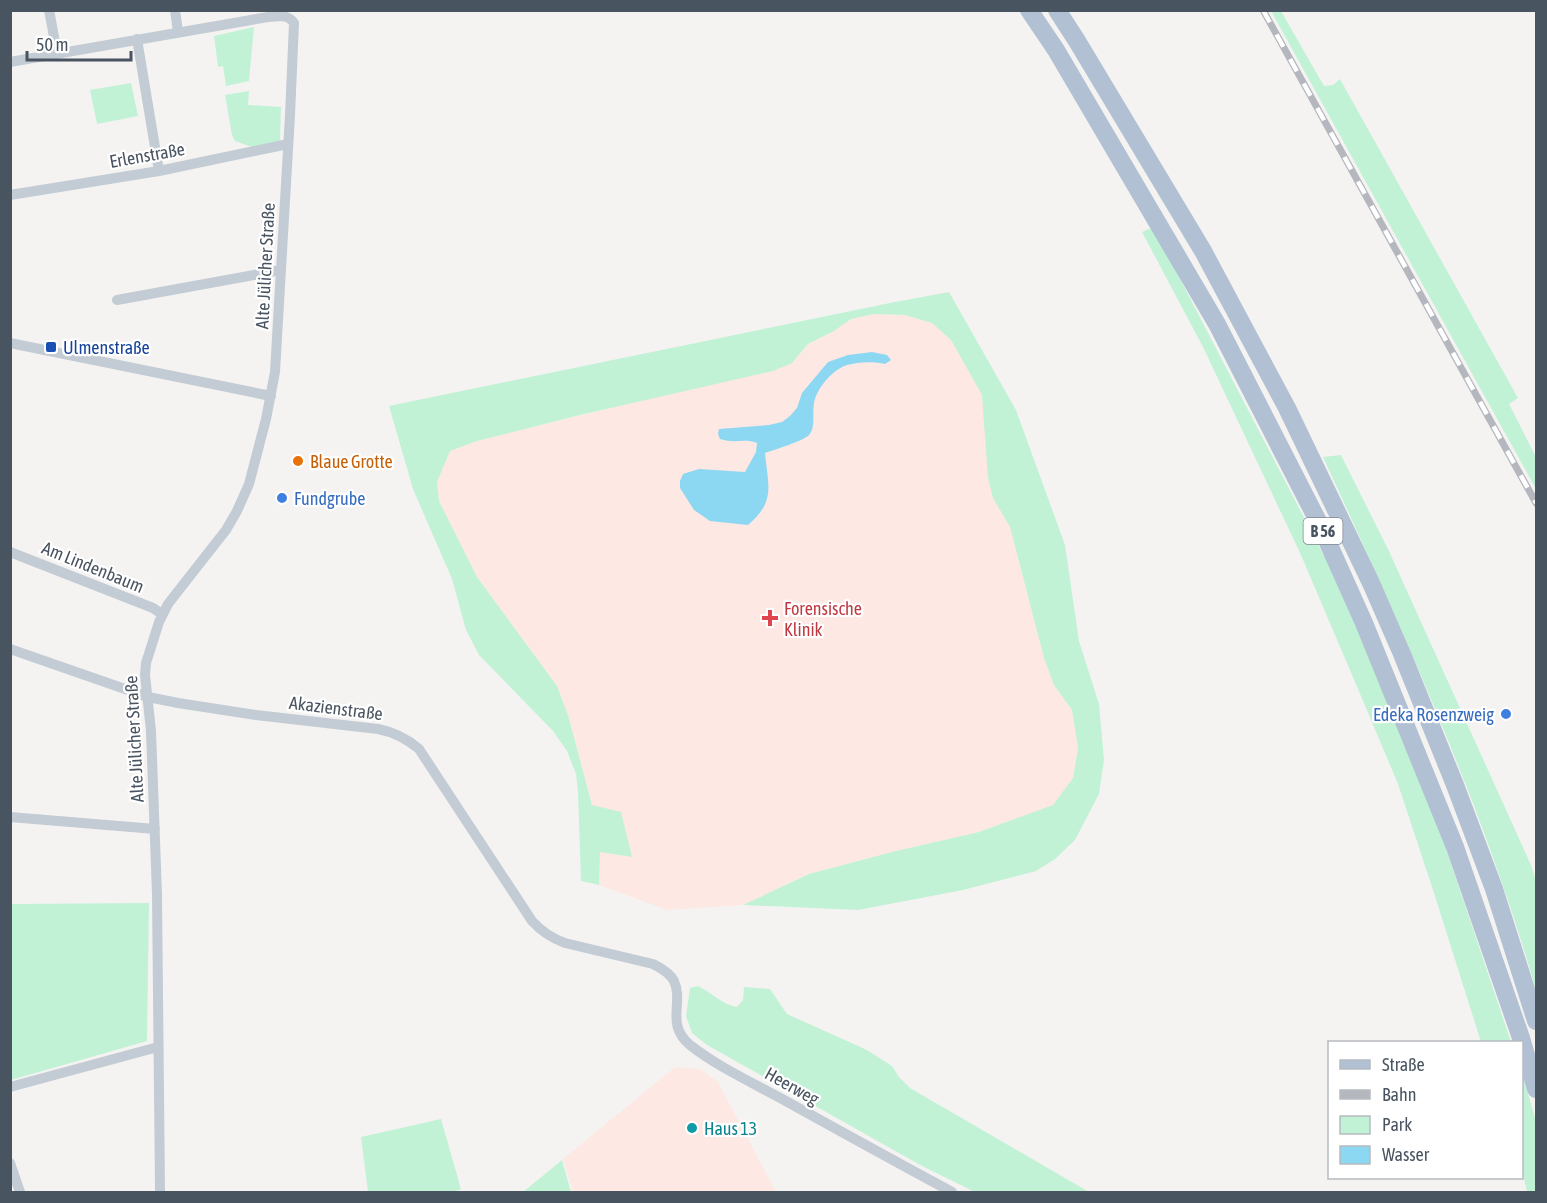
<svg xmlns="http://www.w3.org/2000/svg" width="1547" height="1203" viewBox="0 0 1547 1203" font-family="'Asap Condensed',sans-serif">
  <rect width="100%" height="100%" fill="#f5f3f2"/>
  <!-- medical -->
  <path fill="#fde8e4" d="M 874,314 L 905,315 L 932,323 L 951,340 L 982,395 L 993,497 L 1010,527 L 1044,658 L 1054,685 L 1072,710 L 1078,748 L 1073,778 L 1054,805 L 979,832 L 892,852 L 809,874 L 743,905 L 667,910 L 599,885 L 600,851 L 632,857 L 592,805 L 568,715 L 557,686 L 477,577 L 439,501 L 437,482 L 450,451 L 477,441 L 792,363 L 808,344 L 834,331 L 851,319 Z
    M 675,1067 L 700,1069 L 718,1082 L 776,1192 L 573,1192 L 563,1159 Z"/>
  <!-- green -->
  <path fill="#c1f2d6" d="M 1271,11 L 1281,11 L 1324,86 L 1333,85 L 1340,79 L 1518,398 L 1509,404 L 1536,457 L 1536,489 Z
    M 254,27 L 249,81 L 226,86 L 223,66 L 218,67 L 214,36 Z
    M 131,83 L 138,116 L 97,124 L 90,90 Z
    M 249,91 L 248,105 L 281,107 L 280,142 L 252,147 L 235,141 L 232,135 L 225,95 Z
    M 1153,227 L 1350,606 L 1439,828 L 1511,1042 L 1481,1042 L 1434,893 L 1398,784 L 1369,715 L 1301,555 L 1203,347 L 1142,232 Z
    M 949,292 L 1016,410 L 1065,545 L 1079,641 L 1099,704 L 1104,760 L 1099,794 L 1075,840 L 1055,859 L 1036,871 L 963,890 L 858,910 L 743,905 L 809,874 L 892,852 L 979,832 L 1053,805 L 1073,778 L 1078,748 L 1072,710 L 1054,685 L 1044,658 L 1010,527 L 993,498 L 988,478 L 982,395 L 951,340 L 932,323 L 905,315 L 874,314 L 851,319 L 834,331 L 808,344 L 792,363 L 773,371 L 580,415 L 477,441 L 450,451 L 437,482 L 439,501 L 477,577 L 557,686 L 568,715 L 592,805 L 621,812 L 632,857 L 600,852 L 599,885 L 581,881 L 578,792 L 576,774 L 567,751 L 553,731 L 479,655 L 466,630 L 452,579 L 413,489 L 389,406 L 890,303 Z
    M 1341,455 L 1388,549 L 1531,865 L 1536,881 L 1536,990 C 1483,806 1403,631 1323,457 Z
    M 149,903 L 147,1041 L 11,1080 L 11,904 Z
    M 698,986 C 711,992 723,1005 737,1007 L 743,1000 L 744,987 L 770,989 L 787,1014 L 867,1050 L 892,1066 L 899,1077 L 910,1088 L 1089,1192 L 975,1192 L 922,1166 L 707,1045 L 692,1033 L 686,1016 L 690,988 Z
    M 1522,1073 L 1536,1121 L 1536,1192 L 1527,1192 L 1522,1170 Z
    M 441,1119 L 461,1189 L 453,1192 L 368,1192 L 361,1137 Z
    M 562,1160 L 571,1192 L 523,1192 Z"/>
  <!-- water -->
  <path fill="#8cd7f1" d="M 872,352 L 887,355 L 891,360 L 885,364 C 873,361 858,362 847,365 C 832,370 817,388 814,403 C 812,413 816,427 809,435 C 803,441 774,450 765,453 C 768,486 776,501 748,525 L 710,521 L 694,510 L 680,488 L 680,481 L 683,474 L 699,469 L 745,472 L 756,452 L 757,443 C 744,438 735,444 720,439 L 718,434 L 719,429 L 769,425 L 782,422 L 790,416 L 797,408 L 802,393 L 828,362 L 848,355 Z"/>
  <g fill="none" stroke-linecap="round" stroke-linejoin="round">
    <!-- street -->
    <path stroke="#c3ccd4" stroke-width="10" d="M 49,10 L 57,53
      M 175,10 L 178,32
      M 137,39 L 159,171
      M 10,62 L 268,17 C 278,16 288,14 294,23 L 290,115 L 275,372 L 266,419 L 249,484 L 237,511 L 226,530 L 168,604 L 159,622 L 146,663 L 145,675 L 151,731 L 157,894 L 160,1192
      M 10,195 L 159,171 L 288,144
      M 117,300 L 281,270
      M 10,343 L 271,396
      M 10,552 L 153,608 L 162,614
      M 10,649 L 148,697 L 178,703 L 256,715 L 378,729 C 394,732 406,738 419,749 L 532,921 C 542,932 551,938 565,943 L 653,964 C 661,968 670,973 674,981 C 684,1003 665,1024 690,1045 C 718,1067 753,1083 784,1100 C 840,1131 896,1162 952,1192
      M 10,817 L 155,829
      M 10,1087 L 158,1047
      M 10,1163 L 20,1192"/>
    <!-- primary -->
    <path stroke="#b1c0d2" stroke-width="18" d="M 1029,10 L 1056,50 L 1217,324 L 1321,527 L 1364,623 L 1455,847 L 1521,1038 L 1536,1089
      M 1057,10 L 1077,41 L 1203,251 L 1287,408 L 1371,583 L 1402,654 L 1455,785 L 1494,889 L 1536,1021"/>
    <!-- rail casing -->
    <g stroke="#b4b7bd" stroke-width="7">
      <path id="rail" d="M 1263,10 L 1536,503"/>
    </g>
    <!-- rail -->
    <use href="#rail" stroke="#fff" stroke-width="4.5" stroke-dasharray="14" stroke-linecap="butt"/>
  </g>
  <!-- markers -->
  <rect fill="#1a4fb4" stroke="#fff" stroke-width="2" x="45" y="341" width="12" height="12" rx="3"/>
  <circle fill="#e8710a" stroke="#fff" stroke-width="2" cx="298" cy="461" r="6"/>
  <g fill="#3f7fe0" stroke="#fff" stroke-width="2">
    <circle cx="282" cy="498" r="6"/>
    <circle cx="1506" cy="714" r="6"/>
  </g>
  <path fill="#e0444e" stroke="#fff" stroke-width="2" d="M767 609h6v6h6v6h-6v6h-6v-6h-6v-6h6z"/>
  <circle fill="#0f9aa8" stroke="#fff" stroke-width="2" cx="692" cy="1128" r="6"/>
  <g text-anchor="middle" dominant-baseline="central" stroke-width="4.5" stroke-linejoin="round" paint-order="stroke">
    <!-- shield labels -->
    <rect fill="#fff" stroke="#808790" stroke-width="1.5" x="1303.5" y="518" width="39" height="26" rx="4.5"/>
    <g font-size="16" font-weight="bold" fill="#495461">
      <text x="1323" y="531">B 56</text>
    </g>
    <!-- street labels -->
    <g font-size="18" fill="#495461" stroke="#fff">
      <text transform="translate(147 155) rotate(-10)">Erlenstraße</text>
      <text transform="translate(265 266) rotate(-87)">Alte Jülicher Straße</text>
      <text transform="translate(93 567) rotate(22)">Am Lindenbaum</text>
      <text transform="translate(336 708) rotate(7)">Akazienstraße</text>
      <text transform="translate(134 739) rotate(-93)">Alte Jülicher Straße</text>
      <text transform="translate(792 1086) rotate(29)">Heerweg</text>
    </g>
    <!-- transit labels -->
    <g font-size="18" fill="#164399" stroke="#fff" text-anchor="start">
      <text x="63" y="347">Ulmenstraße</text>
    </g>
    <!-- food labels -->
    <g font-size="18" fill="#c56008" stroke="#fff" text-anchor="start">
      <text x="310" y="461">Blaue Grotte</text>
    </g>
    <!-- shop labels -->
    <g font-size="18" fill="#366cbe" stroke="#fff" text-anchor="start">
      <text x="294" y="498">Fundgrube</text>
      <text x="1494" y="714" text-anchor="end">Edeka Rosenzweig</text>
    </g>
    <!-- health labels -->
    <g font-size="18" fill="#be3a42" stroke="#fff" text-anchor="start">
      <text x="784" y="608">Forensische<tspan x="784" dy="21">Klinik</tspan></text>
    </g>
    <!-- culture labels -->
    <g font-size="18" fill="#0d838f" stroke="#fff" text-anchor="start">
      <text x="704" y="1128">Haus 13</text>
    </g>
  </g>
  <!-- border -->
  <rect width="1547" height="1203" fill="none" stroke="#495461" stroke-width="24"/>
  <!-- legend -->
  <rect x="1328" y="1041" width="195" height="138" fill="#ffffff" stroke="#b6bbc0" stroke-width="1.5"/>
  <rect x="1340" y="1060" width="30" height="9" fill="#b1c0d2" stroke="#b6bbc0" stroke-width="1.5"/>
  <text x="1382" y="1071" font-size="18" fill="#495461">Straße</text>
  <rect x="1340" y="1090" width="30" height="9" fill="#b4b7bd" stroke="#b6bbc0" stroke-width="1.5"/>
  <text x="1382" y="1101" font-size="18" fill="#495461">Bahn</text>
  <rect x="1340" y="1116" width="30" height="18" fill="#c1f2d6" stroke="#b6bbc0" stroke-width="1.5"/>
  <text x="1382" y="1131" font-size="18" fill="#495461">Park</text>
  <rect x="1340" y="1146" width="30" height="18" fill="#8cd7f1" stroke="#b6bbc0" stroke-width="1.5"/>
  <text x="1382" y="1161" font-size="18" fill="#495461">Wasser</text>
  <!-- scale -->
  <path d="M27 51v9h104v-9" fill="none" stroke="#495461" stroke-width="3"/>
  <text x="36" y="51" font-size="18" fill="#495461" stroke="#ffffff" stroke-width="4.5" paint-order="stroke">50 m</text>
</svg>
